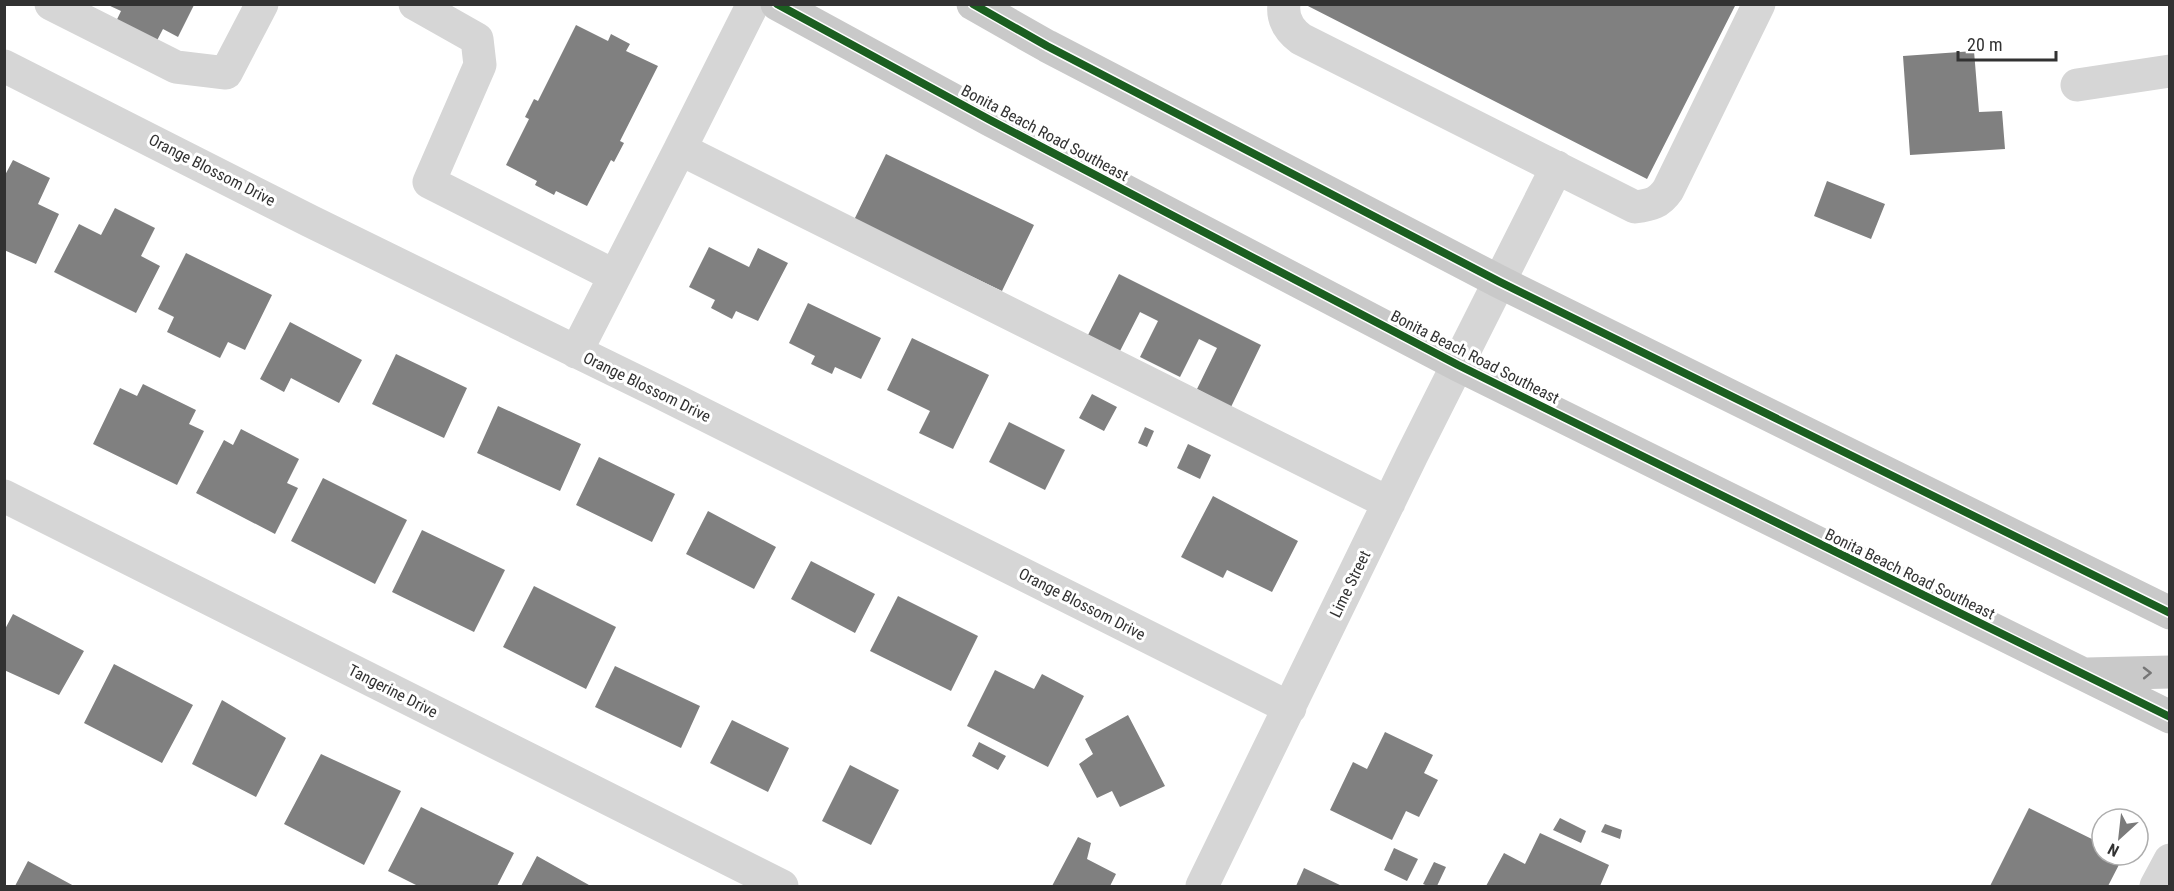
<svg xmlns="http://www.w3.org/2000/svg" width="2174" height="891" viewBox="0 0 2174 891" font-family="'Roboto Condensed',sans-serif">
  <rect width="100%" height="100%" fill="#fff"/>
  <!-- building -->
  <path fill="#808080" d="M 1304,4 L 1736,4 L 1647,179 Z
    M 108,5 L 194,5 L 178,37 L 163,29 L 150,54 L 110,34 L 121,11 Z
    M 576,25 L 608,41 L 611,34 L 630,44 L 626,51 L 658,66 L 620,141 L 624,143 L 614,162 L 611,160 L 587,206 L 556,191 L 554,195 L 535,185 L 537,181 L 506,165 L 529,119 L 525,117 L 534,99 L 538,101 Z
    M 1974,51 L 1979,112 L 2002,111 L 2005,149 L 1910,155 L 1903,56 Z
    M 886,154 L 1034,225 L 1002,291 L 854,220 Z
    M 13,160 L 50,178 L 38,204 L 59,214 L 36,264 L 4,250 L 4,177 Z
    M 1827,181 L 1885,204 L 1871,239 L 1814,216 Z
    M 115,208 L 155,228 L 141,256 L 160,266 L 136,313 L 54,272 L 79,224 L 101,235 Z
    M 709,247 L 749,267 L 758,248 L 788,263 L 758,321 L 736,311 L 732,319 L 711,308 L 715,300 L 689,287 Z
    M 186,253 L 272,295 L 245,350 L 228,342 L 220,358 L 167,332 L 174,317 L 158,309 Z
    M 1119,274 L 1261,345 L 1231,407 L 1197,389 L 1217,348 L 1199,339 L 1180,377 L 1140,357 L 1158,321 L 1140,312 L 1120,351 L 1088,335 Z
    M 808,303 L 881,338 L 861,379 L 835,367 L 832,374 L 811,364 L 815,356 L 789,343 Z
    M 290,322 L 362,360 L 339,403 L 291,378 L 284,392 L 260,379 Z
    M 912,338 L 989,375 L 953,449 L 919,433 L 930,411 L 887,390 Z
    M 396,354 L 467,388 L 444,438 L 372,404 Z
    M 143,384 L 196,410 L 189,424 L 204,431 L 177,485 L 93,444 L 120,388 L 137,396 Z
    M 1092,394 L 1117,407 L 1104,431 L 1079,418 Z
    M 498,406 L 581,444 L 560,491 L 477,453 Z
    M 1009,422 L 1065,450 L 1045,490 L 989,462 Z
    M 1145,427 L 1154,431 L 1147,447 L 1138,443 Z
    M 241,429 L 299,459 L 287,483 L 298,488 L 275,534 L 196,493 L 224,440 L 233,445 Z
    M 1188,444 L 1211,455 L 1200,479 L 1177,468 Z
    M 599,457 L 675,494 L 652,542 L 576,505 Z
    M 323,478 L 407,520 L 375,584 L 291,541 Z
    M 1213,496 L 1298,541 L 1272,592 L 1227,570 L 1223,578 L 1181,557 Z
    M 708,511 L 776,547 L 754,589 L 686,554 Z
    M 422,530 L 505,570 L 474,632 L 392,592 Z
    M 811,561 L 875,594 L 855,633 L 791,599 Z
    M 534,586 L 616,627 L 586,689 L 503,647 Z
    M 898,596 L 978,636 L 951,691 L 870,651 Z
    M 13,614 L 84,651 L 59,695 L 4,670 L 4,631 Z
    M 114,664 L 193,705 L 162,763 L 84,723 Z
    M 615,666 L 700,706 L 681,748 L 595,707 Z
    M 995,670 L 1034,689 L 1042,674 L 1084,696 L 1048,767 L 967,726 Z
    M 222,700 L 286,738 L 256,797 L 192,764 Z
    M 1128,715 L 1165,786 L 1120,807 L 1112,791 L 1097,798 L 1079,764 L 1093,754 L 1085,739 Z
    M 732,720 L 789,748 L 768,792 L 710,763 Z
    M 1385,732 L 1433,755 L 1424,773 L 1438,780 L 1419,817 L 1406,811 L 1392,840 L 1330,810 L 1353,762 L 1367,769 Z
    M 979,742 L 1006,756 L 998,770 L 972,756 Z
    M 321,754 L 401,791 L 364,865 L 284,824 Z
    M 850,765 L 899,790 L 871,845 L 822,821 Z
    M 421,807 L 514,853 L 497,886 L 418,886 L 388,871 Z
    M 2029,808 L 2102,844 L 2102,855 L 2124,855 L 2108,886 L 1990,886 Z
    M 1560,818 L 1586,831 L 1581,843 L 1553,830 Z
    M 1605,824 L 1622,830 L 1620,839 L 1601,832 Z
    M 1540,833 L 1609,865 L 1600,886 L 1486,886 L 1504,853 L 1525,864 Z
    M 1078,837 L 1091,843 L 1087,859 L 1116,874 L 1110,886 L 1052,886 Z
    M 1394,848 L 1418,859 L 1407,881 L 1384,870 Z
    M 537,856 L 589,885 L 588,886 L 521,886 Z
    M 28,861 L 74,886 L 15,886 Z
    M 1434,862 L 1446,867 L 1437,886 L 1428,886 L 1423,884 Z
    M 1304,868 L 1342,886 L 1296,886 Z"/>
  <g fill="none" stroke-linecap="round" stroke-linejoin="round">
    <!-- minor -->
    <path stroke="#d6d6d6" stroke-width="33" d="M 51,4 L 176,67 L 226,73 L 262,4
      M 415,4 L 477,39 L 480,65 L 429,182 L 615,276
      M 753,4 L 680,149 L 1389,503
      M 1284,4 C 1282,19 1289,30 1301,39 L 1635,207 C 1651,205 1659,203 1668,190 L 1759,4
      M 4,66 L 310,221 L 657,391 L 1290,708
      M 2077,85 L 2170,71
      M 576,352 L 680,149
      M 4,496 L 782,886
      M 1202,886 L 1412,455 L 1557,167
      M 2156,886 L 2170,860"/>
    <!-- major -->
    <path stroke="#c9c9c9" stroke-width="33" d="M 777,4 L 990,120 L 1458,365 L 2170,717
      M 973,4 L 1047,46 L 1500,282 L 2170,613
      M 2087,674 L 2170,672"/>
    <!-- cycleway casing -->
    <g stroke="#fff" stroke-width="11">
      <path id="cycleway" d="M 777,4 L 990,120 L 1458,365 L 2170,717
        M 973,4 L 1047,46 L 1500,282 L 2170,613"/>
    </g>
    <!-- cycleway -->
    <use href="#cycleway" stroke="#1b5e20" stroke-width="8"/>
  </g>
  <!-- one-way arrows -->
  <defs><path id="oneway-chevron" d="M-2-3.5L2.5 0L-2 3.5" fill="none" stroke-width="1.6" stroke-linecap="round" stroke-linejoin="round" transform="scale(1.5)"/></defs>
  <use stroke="#767676" href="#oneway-chevron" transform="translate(2147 673) rotate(-1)"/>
  <g text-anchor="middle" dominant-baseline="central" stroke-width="6" stroke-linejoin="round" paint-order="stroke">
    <!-- street labels -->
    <g font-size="16" fill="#323232" stroke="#fff">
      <text transform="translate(1045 133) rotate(28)">Bonita Beach Road Southeast</text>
      <text transform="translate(212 170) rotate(27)">Orange Blossom Drive</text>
      <text transform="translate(1475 357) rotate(27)">Bonita Beach Road Southeast</text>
      <text transform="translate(647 387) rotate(26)">Orange Blossom Drive</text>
      <text transform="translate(1910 574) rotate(26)">Bonita Beach Road Southeast</text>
      <text transform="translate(1350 584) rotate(-64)">Lime Street</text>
      <text transform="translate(1082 604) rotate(27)">Orange Blossom Drive</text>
      <text transform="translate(393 691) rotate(27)">Tangerine Drive</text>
    </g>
  </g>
  <!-- border -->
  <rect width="2174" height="891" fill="none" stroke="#323232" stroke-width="12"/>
  <!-- north arrow -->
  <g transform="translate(2120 837) rotate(207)"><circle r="28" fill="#ffffff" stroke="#adadad" stroke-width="1.5"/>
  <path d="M0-4.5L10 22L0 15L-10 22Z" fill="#7a7a7a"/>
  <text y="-9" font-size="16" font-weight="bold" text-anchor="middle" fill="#323232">N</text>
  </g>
  <!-- scale -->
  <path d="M1958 51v9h98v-9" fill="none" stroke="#323232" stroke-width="3"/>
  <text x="1967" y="51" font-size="18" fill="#323232" stroke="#ffffff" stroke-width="4.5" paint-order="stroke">20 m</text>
</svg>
